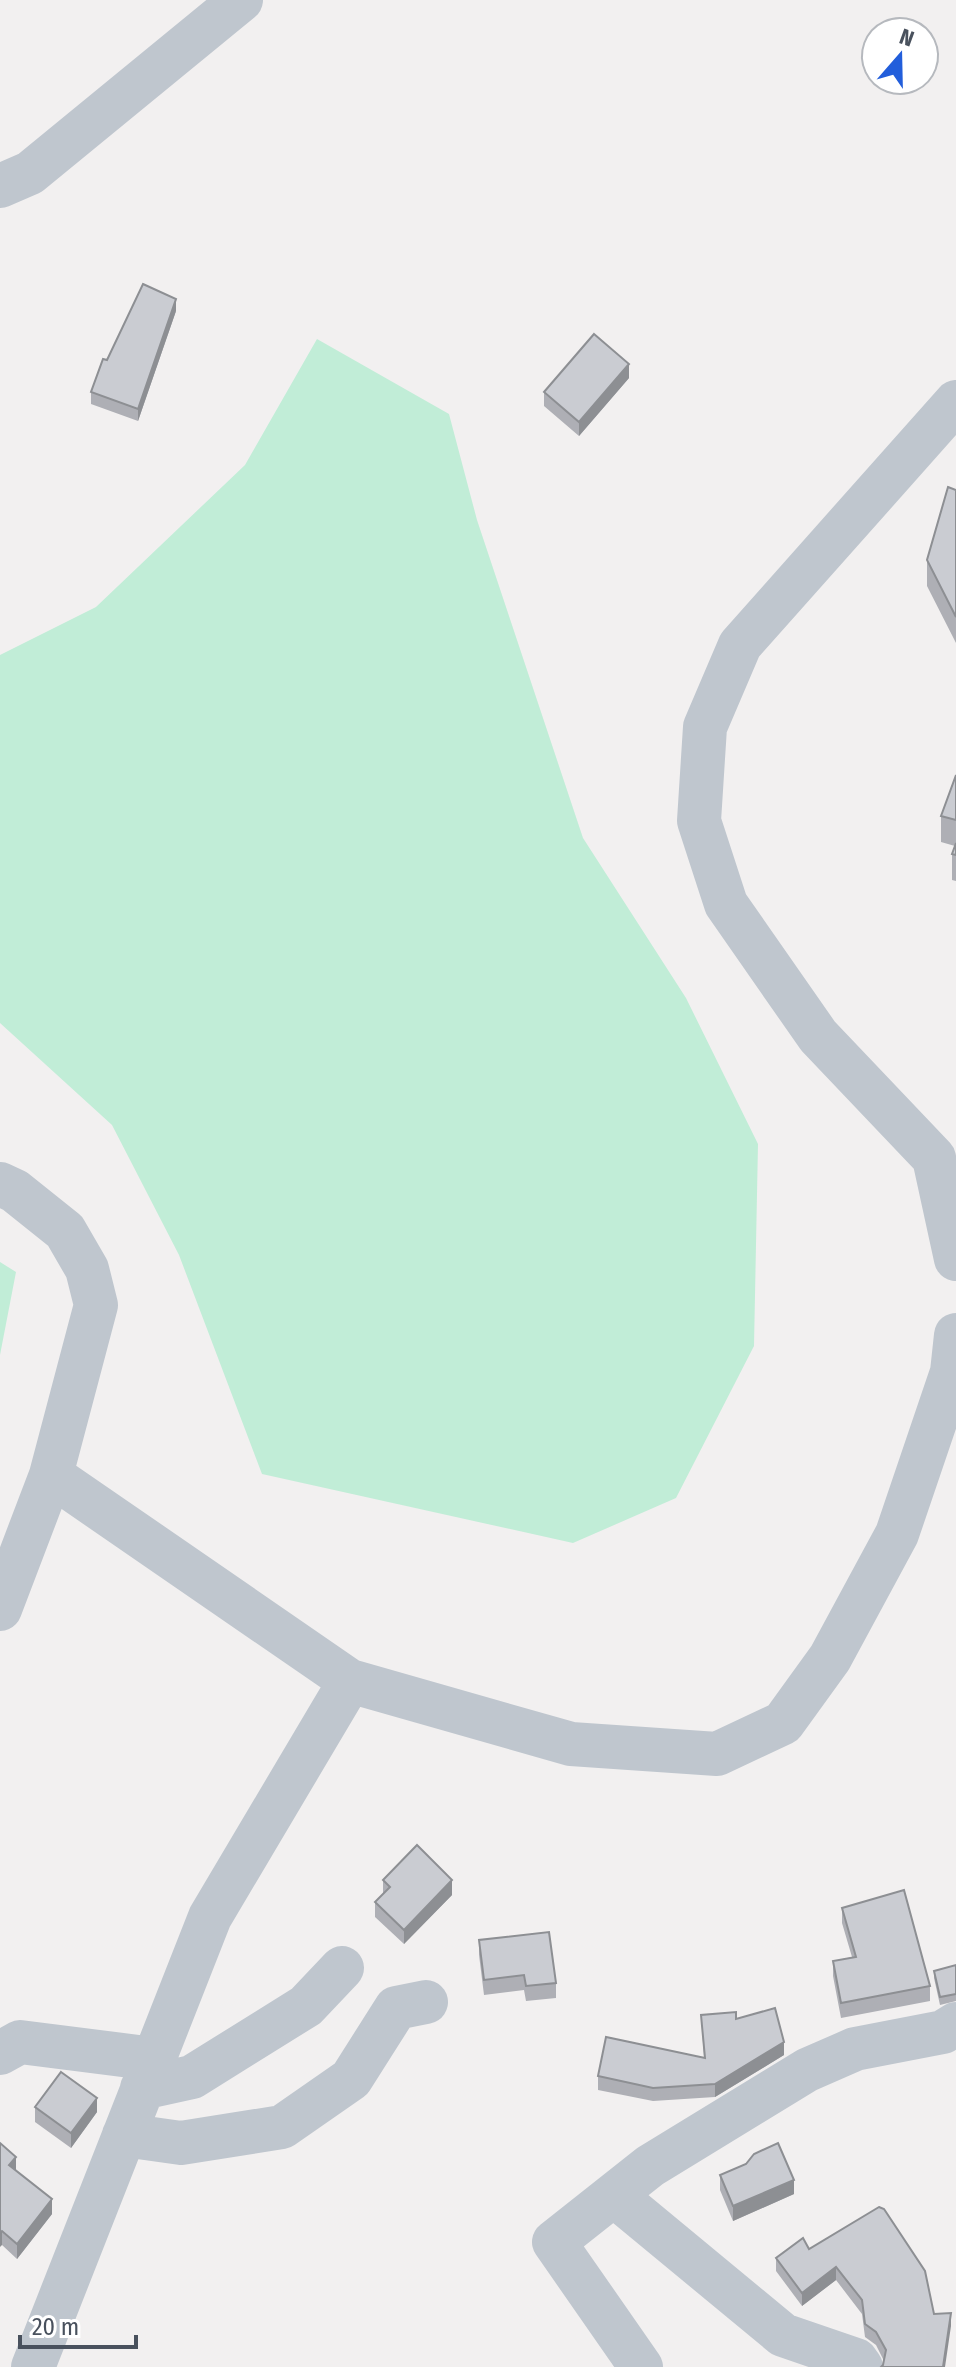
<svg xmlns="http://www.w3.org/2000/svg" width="956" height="2367" viewBox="0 0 956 2367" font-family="'Fira Sans Condensed',sans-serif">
  <rect width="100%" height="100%" fill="#f2f0f0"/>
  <!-- green -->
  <path fill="#c1edd7" d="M 317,339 L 449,414 L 477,520 L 583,838 L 686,998 L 758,1144 L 754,1346 L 676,1498 L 573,1543 L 262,1474 L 179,1255 L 112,1125 L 0,1023 L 0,655 L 96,607 L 245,465 Z
    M 0,1262 L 16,1272 L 0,1355 Z"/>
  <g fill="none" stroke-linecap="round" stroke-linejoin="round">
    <!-- minor -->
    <path stroke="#bfc6ce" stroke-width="44" d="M 0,186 L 30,173 L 241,0
      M 956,402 L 740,645 L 705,727 L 699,821 L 726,904 L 818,1036 L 934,1158 L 956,1259
      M 0,1184 L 15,1191 L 65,1231 L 87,1269 L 96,1305 L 51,1475 L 0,1609
      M 51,1475 L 350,1681 L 571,1744 L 717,1754 L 783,1723 L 830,1658 L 897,1534 L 952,1372 L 956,1335
      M 0,2053 L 20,2042 L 154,2059
      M 142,2088 L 192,2077 L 306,2006 L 342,1968
      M 124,2135 L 181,2143 L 282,2127 L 351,2079 L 396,2008 L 426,2002
      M 615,2196 L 783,2335 L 856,2360 L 861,2367
      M 33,2367 L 210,1917 L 350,1681
      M 641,2367 L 554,2242 L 650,2166 L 807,2070 L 855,2049 L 943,2032 L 956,2024"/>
  </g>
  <!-- wall -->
  <path fill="#aeafb5" d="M 176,311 L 138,421 L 91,404 L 91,392 L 107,360 Z
    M 629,378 L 579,436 L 544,406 L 544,392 Z
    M 956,490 L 956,643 L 927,586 L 927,560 Z
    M 956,775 L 956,881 L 952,880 L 952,854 L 955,846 L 941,842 L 941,816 Z
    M 383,1880 L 452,1895 L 404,1944 L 375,1917 L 375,1902 L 383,1894 Z
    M 842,1908 L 930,1986 L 930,2001 L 841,2018 L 833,1976 L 833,1961 L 852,1957 L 842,1923 Z
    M 479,1940 L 556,1983 L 556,1998 L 526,2001 L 524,1990 L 484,1995 L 479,1955 Z
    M 956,1965 L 956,2001 L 940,2005 L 934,1978 L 934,1971 Z
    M 701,2015 L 736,2019 L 784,2055 L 715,2097 L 653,2101 L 598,2090 L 598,2076 L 704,2057 Z
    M 35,2107 L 97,2112 L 71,2148 L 35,2122 Z
    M 0,2143 L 16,2170 L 52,2214 L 17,2259 L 2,2245 Z
    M 746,2164 L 794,2194 L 733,2221 L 720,2190 L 720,2175 Z
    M 809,2249 L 934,2314 L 951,2326 L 883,2365 L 884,2361 L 876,2345 L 865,2337 L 862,2314 L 836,2280 L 802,2306 L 776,2271 L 776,2258 Z"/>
  <!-- shaded-wall -->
  <path fill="#8d8f93" d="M 176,299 L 176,311 L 138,421 L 138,409 Z
    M 629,364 L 629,378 L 579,436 L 579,422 Z
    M 452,1880 L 452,1895 L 404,1944 L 404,1930 Z
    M 784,2042 L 784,2055 L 715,2097 L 715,2084 Z
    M 97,2098 L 97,2112 L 71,2148 L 71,2133 Z
    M 16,2157 L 16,2171 L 9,2165 Z
    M 794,2180 L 794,2194 L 733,2221 L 733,2206 Z
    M 52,2199 L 52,2214 L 17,2259 L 17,2244 Z
    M 2,2231 L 2,2245 L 0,2247 L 0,2233 Z
    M 836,2267 L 836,2280 L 802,2306 L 802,2293 Z
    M 951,2313 L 951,2326 L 945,2367 L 943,2367 Z"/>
  <!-- building -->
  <path fill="#caccd2" stroke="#8d8f93" stroke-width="2" d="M 143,284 L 176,299 L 138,409 L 91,392 L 103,359 L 107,360 Z
    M 594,334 L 629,364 L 579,422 L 544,392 Z
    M 948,487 L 956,490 L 956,617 L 927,560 Z
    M 956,775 L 956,820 L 941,816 Z
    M 956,843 L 956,855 L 952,854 Z
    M 417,1845 L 452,1880 L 404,1930 L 375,1902 L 390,1887 L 383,1880 Z
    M 904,1890 L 930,1986 L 841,2003 L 833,1961 L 856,1957 L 842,1908 Z
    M 549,1932 L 556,1983 L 526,1986 L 524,1975 L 484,1980 L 479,1940 Z
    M 956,1965 L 956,1994 L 940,1997 L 934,1971 Z
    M 775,2008 L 784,2042 L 715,2084 L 653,2088 L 598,2076 L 606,2037 L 705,2058 L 701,2015 L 736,2012 L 736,2019 Z
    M 61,2072 L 97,2098 L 71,2133 L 35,2107 Z
    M 0,2143 L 16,2157 L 9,2165 L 52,2199 L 17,2244 L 2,2231 L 0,2233 Z
    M 778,2143 L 794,2180 L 733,2206 L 720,2175 L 746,2164 L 754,2154 Z
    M 879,2207 L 884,2209 L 925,2271 L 934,2314 L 951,2313 L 943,2367 L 881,2367 L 883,2365 L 886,2350 L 876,2332 L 865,2324 L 862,2300 L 836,2267 L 802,2293 L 776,2258 L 803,2238 L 809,2249 Z"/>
  <!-- north arrow -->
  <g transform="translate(900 56) rotate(20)"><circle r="38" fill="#ffffff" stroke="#b6b9be" stroke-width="2"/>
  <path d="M0-6L14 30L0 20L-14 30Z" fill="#225edb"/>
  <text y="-12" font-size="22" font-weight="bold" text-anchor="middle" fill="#49515d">N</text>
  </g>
  <!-- scale -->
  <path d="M20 2335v12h116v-12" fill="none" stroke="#49515d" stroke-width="4"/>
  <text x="32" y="2335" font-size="24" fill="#49515d" stroke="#ffffff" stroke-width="6" paint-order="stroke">20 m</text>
</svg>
